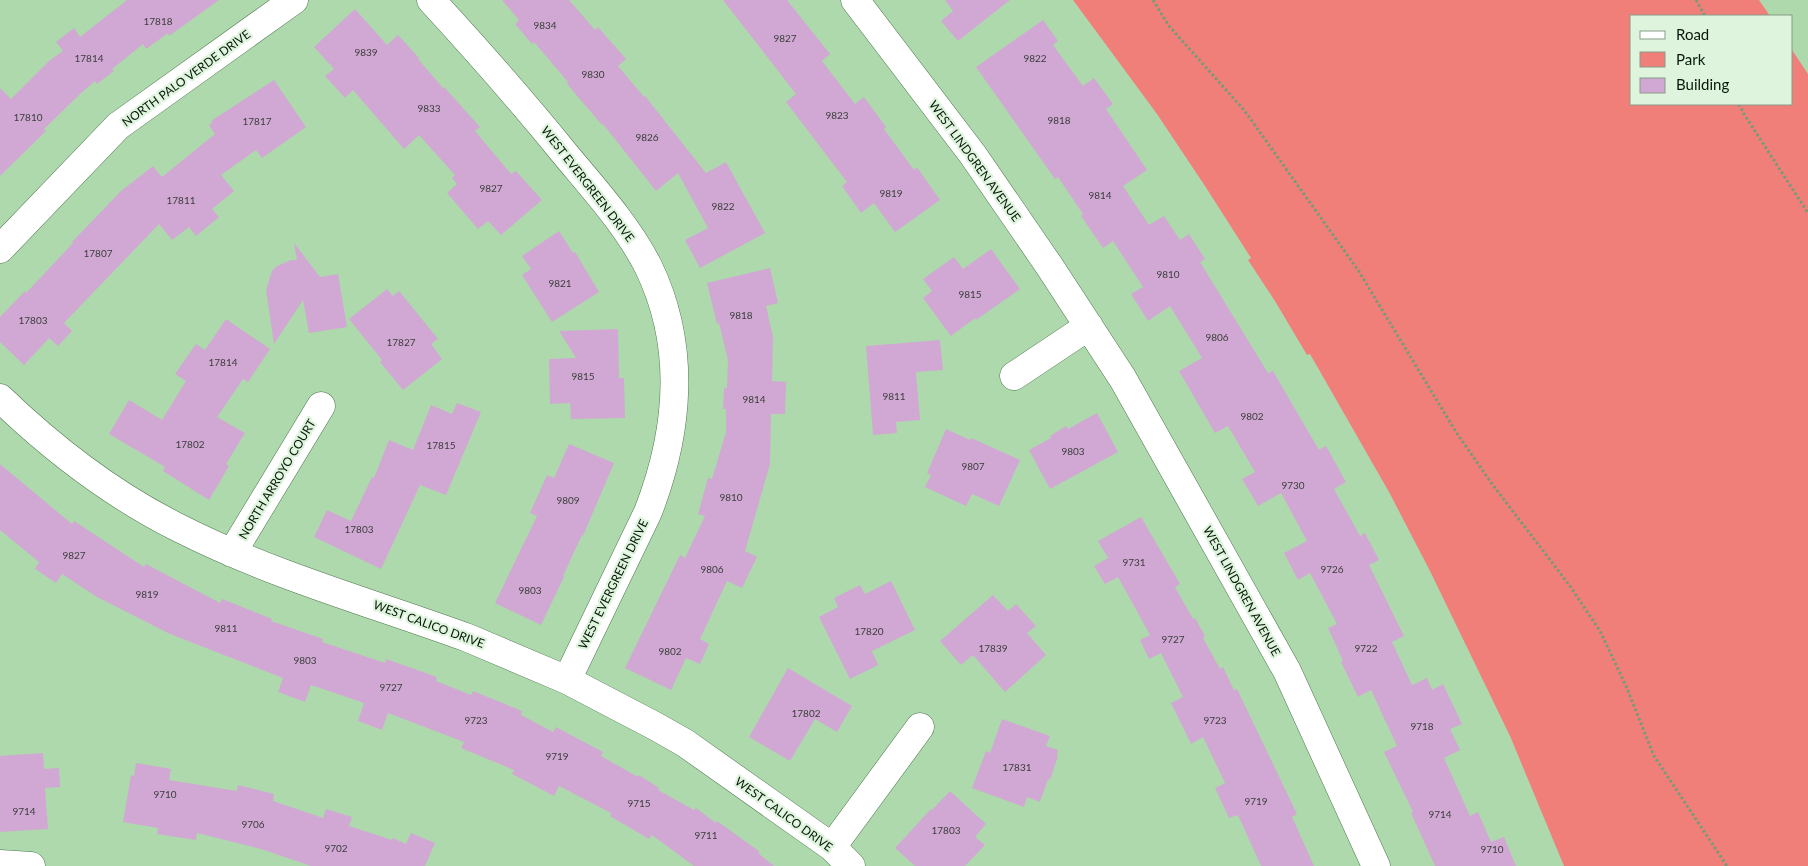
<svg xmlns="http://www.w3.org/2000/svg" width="1808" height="866" viewBox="0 0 1808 866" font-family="Lato,sans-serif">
  <rect width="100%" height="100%" fill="#aed9ad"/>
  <!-- green -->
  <path fill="#f07f79" d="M 1073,0 L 1759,0 L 1770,16 L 1632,16 L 1632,104 L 1792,104 L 1792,50 L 1808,74 L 1808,866 L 1564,866 L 1510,736 L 1430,571 L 1389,492 L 1310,354 L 1307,355 L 1275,301 L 1248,260 L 1251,258 L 1205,186 L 1157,114 Z"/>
  <!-- building -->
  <path fill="#d1a8d3" d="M 127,0 L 219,0 L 169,36 L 168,33 L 146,49 L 143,44 L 112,69 L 114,71 L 97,84 L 95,81 L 79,95 L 44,129 L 46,131 L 0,176 L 0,88 L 11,99 L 50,60 L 63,51 L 56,42 L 74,28 L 80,37 Z
    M 502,0 L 569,0 L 595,30 L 598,27 L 626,59 L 618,66 L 644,97 L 645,96 L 706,173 L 726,162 L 765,233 L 700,268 L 685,240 L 708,228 L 678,173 L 656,191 L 603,124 L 602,125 L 567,84 L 568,82 L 534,42 L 532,44 L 515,24 L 519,20 Z
    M 723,0 L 787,0 L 830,54 L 822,61 L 855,104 L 864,97 L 886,127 L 884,129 L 914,170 L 917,167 L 940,200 L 895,232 L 874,203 L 861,213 L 842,186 L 847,182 L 786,102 L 796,94 Z
    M 945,0 L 1010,0 L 958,41 L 941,21 L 953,11 Z
    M 355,9 L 387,45 L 398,35 L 419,58 L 418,59 L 443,88 L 444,87 L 480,127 L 475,131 L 511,174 L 516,171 L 542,200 L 501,235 L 488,221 L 478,229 L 447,193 L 457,184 L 452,178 L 455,175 L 419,135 L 404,149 L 353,90 L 345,98 L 325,76 L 334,69 L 314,47 Z
    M 1043,20 L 1058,41 L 1053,45 L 1083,86 L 1094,78 L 1113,104 L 1106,109 L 1147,170 L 1123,186 L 1149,225 L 1164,216 L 1180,240 L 1189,234 L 1205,259 L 1200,262 L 1268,373 L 1273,371 L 1319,450 L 1326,446 L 1346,482 L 1334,489 L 1360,536 L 1365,533 L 1379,560 L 1369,565 L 1404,636 L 1392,642 L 1412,685 L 1427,678 L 1432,690 L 1443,684 L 1462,724 L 1450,729 L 1460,750 L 1444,758 L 1470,816 L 1478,812 L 1491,842 L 1504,837 L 1516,866 L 1435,866 L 1411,813 L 1413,812 L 1384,752 L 1397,746 L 1371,690 L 1358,697 L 1341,662 L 1343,661 L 1328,628 L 1337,624 L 1310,573 L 1298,580 L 1284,553 L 1307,541 L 1281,493 L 1258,506 L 1242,479 L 1255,472 L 1228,426 L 1215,433 L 1179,371 L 1202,358 L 1170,306 L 1148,321 L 1131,294 L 1143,287 L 1113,241 L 1103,248 L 1081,216 L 1083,214 L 1058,177 L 1055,179 L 976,67 Z
    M 274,80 L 306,127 L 262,158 L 256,150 L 221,175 L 234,191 L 212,209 L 219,217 L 196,236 L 189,227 L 172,240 L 159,224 L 64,323 L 72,331 L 58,346 L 49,338 L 24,365 L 0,342 L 0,317 L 25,291 L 26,293 L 73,243 L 72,242 L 121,191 L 153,166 L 162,177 L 215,134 L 209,125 L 213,122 L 211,121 Z
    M 559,231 L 573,253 L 575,252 L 599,292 L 552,322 L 522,275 L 531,269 L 522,256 Z
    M 294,243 L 320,277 L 338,274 L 347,327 L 309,333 L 303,300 L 274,344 L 266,290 L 272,271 L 277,266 L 291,260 L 297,260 Z
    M 991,249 L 1020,289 L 976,320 L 975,318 L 951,336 L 923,298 L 932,291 L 923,279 L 954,257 L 963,269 Z
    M 770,268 L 778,303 L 766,306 L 773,337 L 772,381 L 786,382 L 785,414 L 771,414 L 770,464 L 745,551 L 757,557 L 742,588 L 727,581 L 700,639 L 709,644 L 700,664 L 686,658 L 671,690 L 625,668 L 680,555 L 685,558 L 705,516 L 698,514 L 708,478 L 712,479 L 726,432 L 726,409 L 723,409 L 724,388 L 727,388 L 728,360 L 719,323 L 717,324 L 707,283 Z
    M 387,289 L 393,296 L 399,291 L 438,339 L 431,344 L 442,359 L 403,390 L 380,362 L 382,360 L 349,319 Z
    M 226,319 L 270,349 L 248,382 L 243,379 L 217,417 L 245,433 L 226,464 L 229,466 L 209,500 L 163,471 L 165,467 L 109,434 L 129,400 L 162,420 L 186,381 L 175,374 L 196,344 L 205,350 Z
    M 618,329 L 619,378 L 624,378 L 625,418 L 571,419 L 570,403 L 550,404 L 549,359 L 576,358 L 559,331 Z
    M 940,340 L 943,370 L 916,372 L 920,420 L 896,422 L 897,433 L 873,435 L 866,346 Z
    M 457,403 L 481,412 L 446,495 L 420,485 L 381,569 L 314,537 L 327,510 L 351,521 L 372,477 L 374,478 L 389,440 L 413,450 L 431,405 L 452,414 Z
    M 1097,413 L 1118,452 L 1050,489 L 1029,450 L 1051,438 L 1050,436 L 1066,426 L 1068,429 Z
    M 946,429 L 970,440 L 971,438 L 1020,460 L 999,506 L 972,494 L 966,506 L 925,487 L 931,475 L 927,473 Z
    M 569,444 L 614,463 L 583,536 L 582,535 L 563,576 L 564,577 L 541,625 L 495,603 L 537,516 L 530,513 L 547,475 L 554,478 Z
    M 0,464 L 72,524 L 74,521 L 144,567 L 146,564 L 220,603 L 222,599 L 272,619 L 271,621 L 323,639 L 322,642 L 385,663 L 386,659 L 437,677 L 436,681 L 471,695 L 473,691 L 522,711 L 521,715 L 553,732 L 556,727 L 603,752 L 601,756 L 638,777 L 639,775 L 659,788 L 658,790 L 694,810 L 696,808 L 716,823 L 717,821 L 760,852 L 758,853 L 774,866 L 694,866 L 652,835 L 649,839 L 610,816 L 611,813 L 559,786 L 554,796 L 512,774 L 514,770 L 461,748 L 464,742 L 388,713 L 382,730 L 358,721 L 364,703 L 311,685 L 305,702 L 278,692 L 283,678 L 170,634 L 97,597 L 62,574 L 56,583 L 35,569 L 39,562 L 0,530 Z
    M 1141,517 L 1180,584 L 1175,587 L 1193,619 L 1195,618 L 1205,636 L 1203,638 L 1220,669 L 1223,667 L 1234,690 L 1237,689 L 1297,814 L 1292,817 L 1314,866 L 1261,866 L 1238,815 L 1229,818 L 1215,788 L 1225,783 L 1203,737 L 1191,744 L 1171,703 L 1183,697 L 1161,653 L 1149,659 L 1140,640 L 1150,635 L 1118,577 L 1105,584 L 1094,566 L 1108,558 L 1098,541 Z
    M 891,581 L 915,630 L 872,651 L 878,665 L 850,679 L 819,617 L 838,607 L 834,598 L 860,585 L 865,594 Z
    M 993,595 L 1008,611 L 1016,604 L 1036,626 L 1027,633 L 1046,655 L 1005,692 L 973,655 L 961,665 L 940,641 Z
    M 788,668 L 852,706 L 837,732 L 815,719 L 790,761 L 749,737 Z
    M 1002,719 L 1050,736 L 1046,746 L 1058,750 L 1057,755 L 1058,756 L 1050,780 L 1048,779 L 1040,802 L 1027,797 L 1024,807 L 972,788 L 986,751 L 990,753 Z
    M 43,753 L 44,769 L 59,768 L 60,787 L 45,788 L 48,829 L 0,832 L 0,756 Z
    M 136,763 L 171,769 L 169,780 L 237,791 L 238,785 L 274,794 L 273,801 L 323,818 L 326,809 L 352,817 L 349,826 L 392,840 L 393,838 L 406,844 L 411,833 L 435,843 L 425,866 L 311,866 L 261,849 L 197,833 L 196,840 L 157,834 L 158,828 L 123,822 L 131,775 L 134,776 Z
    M 950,791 L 986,824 L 975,837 L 985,845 L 965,866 L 915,866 L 895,848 L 931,809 L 932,810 Z"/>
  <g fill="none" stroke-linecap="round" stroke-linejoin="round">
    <!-- minor casing -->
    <g stroke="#4e764e" stroke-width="29">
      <path id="minor" d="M 431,0 C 477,50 522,101 565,154 C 594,189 627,225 648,266 C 687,346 679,432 648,512 L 567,680
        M 855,0 L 973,155 L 1050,267 L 1123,379 L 1287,671 L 1376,866
        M 0,249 L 118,126 L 294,0
        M 1014,376 L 1089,326
        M 0,398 C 54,450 114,496 181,529 C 272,575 372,603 468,638 L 567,680 L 655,726 L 685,743 L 832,847 L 851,866
        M 232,553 L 321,406
        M 832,847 L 920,727
        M 0,864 L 31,866"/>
    </g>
    <!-- path -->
    <path stroke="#779a77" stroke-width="3" stroke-dasharray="2.5 2.5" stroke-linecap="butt" d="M 1153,0 L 1169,26 L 1244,110 L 1279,159 L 1358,270 L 1456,432 L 1492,484 L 1570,586 L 1600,631 L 1626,686 L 1654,756 L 1727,866
      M 1696,0 L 1705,16
      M 1739,104 L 1744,114 L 1808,213"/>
    <!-- minor -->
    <use href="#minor" stroke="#fff" stroke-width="28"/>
  </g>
  <g text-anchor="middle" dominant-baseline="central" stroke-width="4.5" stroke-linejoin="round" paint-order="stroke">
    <!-- number labels -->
    <g font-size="10" fill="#3a3d3c">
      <text x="158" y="21">17818</text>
      <text x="545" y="25">9834</text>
      <text x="785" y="38">9827</text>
      <text x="366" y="52">9839</text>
      <text x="89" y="58">17814</text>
      <text x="1035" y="58">9822</text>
      <text x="593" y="74">9830</text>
      <text x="429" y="108">9833</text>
      <text x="837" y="115">9823</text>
      <text x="28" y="117">17810</text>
      <text x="1059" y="120">9818</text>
      <text x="257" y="121">17817</text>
      <text x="647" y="137">9826</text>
      <text x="491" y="188">9827</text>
      <text x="891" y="193">9819</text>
      <text x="1100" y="195">9814</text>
      <text x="181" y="200">17811</text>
      <text x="723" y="206">9822</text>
      <text x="98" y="253">17807</text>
      <text x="1168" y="274">9810</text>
      <text x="560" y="283">9821</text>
      <text x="970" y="294">9815</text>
      <text x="741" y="315">9818</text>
      <text x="33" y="320">17803</text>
      <text x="1217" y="337">9806</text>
      <text x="401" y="342">17827</text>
      <text x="223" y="362">17814</text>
      <text x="583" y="376">9815</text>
      <text x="894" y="396">9811</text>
      <text x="754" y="399">9814</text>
      <text x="1252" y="416">9802</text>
      <text x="190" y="444">17802</text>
      <text x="441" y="445">17815</text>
      <text x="1073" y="451">9803</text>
      <text x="973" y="466">9807</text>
      <text x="1293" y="485">9730</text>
      <text x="731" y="497">9810</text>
      <text x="568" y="500">9809</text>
      <text x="359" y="529">17803</text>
      <text x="74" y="555">9827</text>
      <text x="1134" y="562">9731</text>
      <text x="712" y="569">9806</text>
      <text x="1332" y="569">9726</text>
      <text x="530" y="590">9803</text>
      <text x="147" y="594">9819</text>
      <text x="226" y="628">9811</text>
      <text x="869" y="631">17820</text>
      <text x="1173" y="639">9727</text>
      <text x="993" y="648">17839</text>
      <text x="1366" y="648">9722</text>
      <text x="670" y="651">9802</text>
      <text x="305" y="660">9803</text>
      <text x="391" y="687">9727</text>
      <text x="806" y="713">17802</text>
      <text x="476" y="720">9723</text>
      <text x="1215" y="720">9723</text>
      <text x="1422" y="726">9718</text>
      <text x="557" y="756">9719</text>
      <text x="1017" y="767">17831</text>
      <text x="165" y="794">9710</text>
      <text x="1256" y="801">9719</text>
      <text x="639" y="803">9715</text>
      <text x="24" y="811">9714</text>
      <text x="1440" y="814">9714</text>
      <text x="253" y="824">9706</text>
      <text x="946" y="830">17803</text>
      <text x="706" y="835">9711</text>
      <text x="336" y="848">9702</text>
      <text x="1492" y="849">9710</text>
    </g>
    <!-- street labels -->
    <g font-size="12" fill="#081909" stroke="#def4dd">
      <text transform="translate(186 78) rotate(-36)">NORTH PALO VERDE DRIVE</text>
      <text transform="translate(975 161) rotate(54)">WEST LINDGREN AVENUE</text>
      <text transform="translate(588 184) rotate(52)">WEST EVERGREEN DRIVE</text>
      <text transform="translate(277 479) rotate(-59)">NORTH ARROYO COURT</text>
      <text transform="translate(613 584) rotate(-64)">WEST EVERGREEN DRIVE</text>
      <text transform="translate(1242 591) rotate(61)">WEST LINDGREN AVENUE</text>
      <text transform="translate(429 624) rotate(20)">WEST CALICO DRIVE</text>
      <text transform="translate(784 814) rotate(36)">WEST CALICO DRIVE</text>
    </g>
  </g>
  <!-- legend -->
  <rect x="1630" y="15" width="162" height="90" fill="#def4dd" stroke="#889c88"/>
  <rect x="1640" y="31" width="25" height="8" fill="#ffffff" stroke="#889c88"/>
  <text x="1676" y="40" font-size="15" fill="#081909">Road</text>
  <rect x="1640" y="52" width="25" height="15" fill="#f07f79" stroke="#889c88"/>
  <text x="1676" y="65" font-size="15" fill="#081909">Park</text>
  <rect x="1640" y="78" width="25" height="15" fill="#d1a8d3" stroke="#889c88"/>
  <text x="1676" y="90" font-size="15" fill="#081909">Building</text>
</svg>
